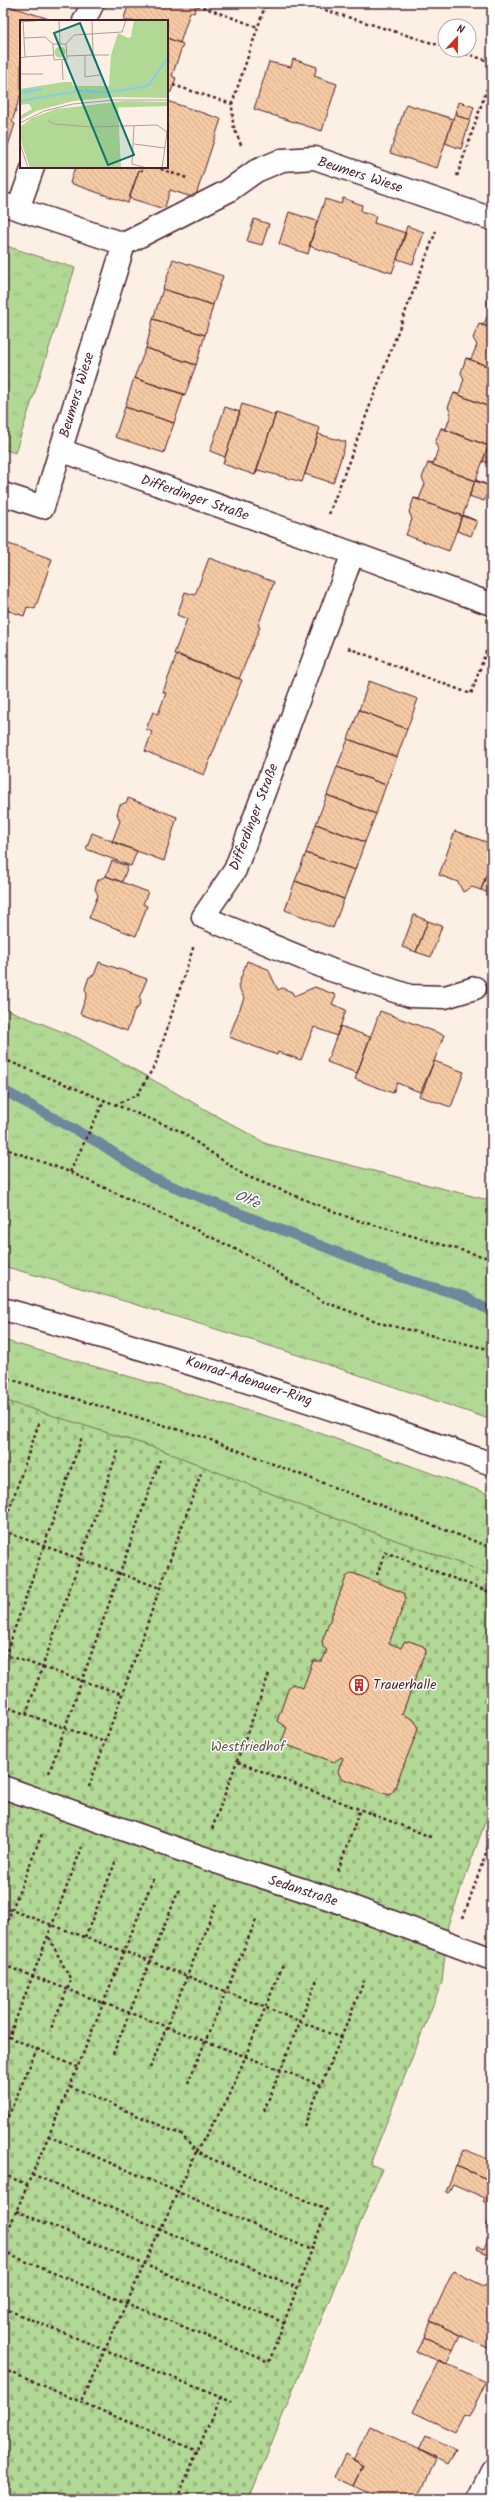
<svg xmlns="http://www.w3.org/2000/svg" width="495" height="2502" viewBox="0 0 495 2502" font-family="Kalam,sans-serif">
  <defs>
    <pattern id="grass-tufts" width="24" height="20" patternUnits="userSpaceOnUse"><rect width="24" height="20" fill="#b1d895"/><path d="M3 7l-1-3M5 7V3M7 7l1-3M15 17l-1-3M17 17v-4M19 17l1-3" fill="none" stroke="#9ab981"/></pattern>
    <pattern id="cemetery-stones" width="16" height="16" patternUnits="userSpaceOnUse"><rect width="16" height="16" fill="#b1d895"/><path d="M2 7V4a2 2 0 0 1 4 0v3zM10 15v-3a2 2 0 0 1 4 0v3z" fill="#9ab981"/></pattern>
    <pattern id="building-back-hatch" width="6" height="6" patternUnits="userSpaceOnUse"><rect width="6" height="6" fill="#f5caa4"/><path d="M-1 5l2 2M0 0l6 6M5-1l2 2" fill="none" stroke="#d4ad8d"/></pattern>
  </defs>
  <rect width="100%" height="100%" fill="#fcefe4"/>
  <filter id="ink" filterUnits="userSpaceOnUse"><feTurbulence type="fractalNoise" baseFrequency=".025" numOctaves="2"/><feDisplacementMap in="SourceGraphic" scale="8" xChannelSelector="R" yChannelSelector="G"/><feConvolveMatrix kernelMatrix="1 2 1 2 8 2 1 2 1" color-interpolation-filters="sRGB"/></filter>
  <g filter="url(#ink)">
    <!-- grass -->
    <path fill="url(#grass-tufts)" stroke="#7e7c60" d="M 3,245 L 75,268 L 15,453 L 3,449 Z
      M 3,1008 L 78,1038 L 267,1144 L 492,1201 L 492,1420 C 330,1364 168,1312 3,1266 Z
      M 3,1340 L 297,1425 L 492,1495 L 492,1575 L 312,1510 L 162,1450 L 3,1400 Z"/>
    <!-- cemetery -->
    <path fill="url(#cemetery-stones)" stroke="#7e7c60" d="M 3,1400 L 162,1450 L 312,1510 L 492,1575 L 492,1803 L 448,1925 L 442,1982 L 370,2164 L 382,2169 L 249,2499 L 3,2499 Z"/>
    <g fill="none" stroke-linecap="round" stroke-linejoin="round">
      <!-- stream -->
      <path stroke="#6e879c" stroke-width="10" d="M 3,1090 L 99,1143 L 152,1178 L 402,1278 L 463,1296 L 492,1312"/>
    </g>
    <!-- building -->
    <path fill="url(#building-back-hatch)" stroke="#4a1f2b" d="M 129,3 L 197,3 L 194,13 L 190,12 L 180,43 L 167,38 L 167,21 L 123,21 Z
      M 3,4 L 49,19 L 21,21 L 21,93 L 12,122 L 15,124 L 4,158 Z
      M 167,38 L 183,44 L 172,76 L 176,78 L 171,92 L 167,93 Z
      M 293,59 L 317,67 L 314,76 L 337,84 L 322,131 L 254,109 L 269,62 L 291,67 Z
      M 167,101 L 221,119 L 195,198 L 170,190 L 165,207 L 161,208 L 129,198 L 139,170 L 142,171 L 143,167 L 167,167 Z
      M 459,102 L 474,107 L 470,120 L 458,116 L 456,110 Z
      M 406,104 L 453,119 L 437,168 L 390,153 Z
      M 456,110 L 458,116 L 470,120 L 461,149 L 445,143 Z
      M 75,167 L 143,167 L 142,171 L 139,170 L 128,203 L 70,183 Z
      M 343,198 L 362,205 L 361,211 L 376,216 L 374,223 L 406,233 L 392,273 L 309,246 L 325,199 L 341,204 Z
      M 289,212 L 317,221 L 308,254 L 279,244 Z
      M 254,219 L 269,224 L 262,245 L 247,241 Z
      M 407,226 L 424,232 L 413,264 L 397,259 Z
      M 173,259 L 223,276 L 213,305 L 163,289 Z
      M 163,289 L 213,305 L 205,335 L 153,319 Z
      M 492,289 L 492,328 L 479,324 L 484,324 L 490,310 L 487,303 Z
      M 153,319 L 205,335 L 196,365 L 146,348 Z
      M 479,324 L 492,328 L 492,368 L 466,358 L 471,359 L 477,345 L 473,338 Z
      M 146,348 L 196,365 L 185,395 L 134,378 Z
      M 466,358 L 492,368 L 492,408 L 454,393 L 459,394 L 464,379 L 461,373 Z
      M 134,378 L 184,394 L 174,423 L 125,407 Z
      M 454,393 L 492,408 L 492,435 L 489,445 L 492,447 L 441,428 L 446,429 L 451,414 L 448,407 Z
      M 242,404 L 274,415 L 276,413 L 255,475 L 223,464 Z
      M 125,407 L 174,423 L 164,453 L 115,437 Z
      M 225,407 L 240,412 L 225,457 L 210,451 Z
      M 276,413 L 320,428 L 302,482 L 258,470 L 255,475 Z
      M 441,428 L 488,446 L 476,480 L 490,486 L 428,463 L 433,464 L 438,449 L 435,443 Z
      M 318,434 L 346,442 L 333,483 L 305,474 Z
      M 488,446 L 492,447 L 492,464 L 483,461 Z
      M 428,463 L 475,481 L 463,515 L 477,521 L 414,498 L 419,499 L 425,484 L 422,478 Z
      M 475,481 L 490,486 L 484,501 L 469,496 Z
      M 414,498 L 462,516 L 449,551 L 406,535 L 412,519 L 409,512 Z
      M 462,516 L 477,521 L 471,536 L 457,531 Z
      M 3,542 L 52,559 L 35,609 L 27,607 L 24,616 L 3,609 Z
      M 209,558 L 274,582 L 258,626 L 260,627 L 239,679 L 174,654 L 187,619 L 177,615 L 185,592 L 195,595 Z
      M 177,654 L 242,680 L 204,775 L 145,751 L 152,732 L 146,729 L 153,712 L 158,714 L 166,693 L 163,692 Z
      M 369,681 L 418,699 L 407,729 L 359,710 Z
      M 359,710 L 407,729 L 397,757 L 348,739 Z
      M 348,739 L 397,757 L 386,785 L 337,767 Z
      M 337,767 L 386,785 L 376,814 L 327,795 Z
      M 327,795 L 376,814 L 365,842 L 316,824 Z
      M 128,798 L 177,817 L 164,861 L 112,842 L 120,821 L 117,814 L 120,805 L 127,802 Z
      M 316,824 L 365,842 L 355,870 L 306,853 Z
      M 455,831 L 492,844 L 492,859 L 481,890 L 472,887 L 463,892 L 458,882 L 439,875 Z
      M 92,833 L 137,851 L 131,866 L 86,849 Z
      M 306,853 L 355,870 L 344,899 L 295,881 Z
      M 492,859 L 492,900 L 489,893 L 481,890 Z
      M 112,861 L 128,866 L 122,882 L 106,876 Z
      M 106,876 L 148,892 L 143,904 L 147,906 L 136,936 L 89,918 L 98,895 L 95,889 L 98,880 Z
      M 295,881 L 344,899 L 333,928 L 285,910 Z
      M 414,915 L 428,921 L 416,952 L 402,947 Z
      M 428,921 L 442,926 L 431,957 L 416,952 Z
      M 247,961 L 268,969 L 278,990 L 282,988 L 292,992 L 294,996 L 315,987 L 336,995 L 332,1004 L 346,1010 L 337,1036 L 314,1027 L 301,1060 L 278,1052 L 277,1055 L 229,1037 L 244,998 L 238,986 Z
      M 99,962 L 147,979 L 139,998 L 141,1001 L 138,1008 L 135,1009 L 127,1031 L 80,1014 L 87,994 L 85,989 L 89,977 L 94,975 Z
      M 380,1011 L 444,1035 L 422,1093 L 397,1083 L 393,1093 L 355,1079 Z
      M 340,1026 L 370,1037 L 357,1073 L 327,1062 Z
      M 434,1061 L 464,1072 L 451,1107 L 419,1096 Z
      M 352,1573 L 404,1593 L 406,1599 L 389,1643 L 401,1648 L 404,1642 L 409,1641 L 423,1646 L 426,1650 L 402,1714 L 413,1719 L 418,1726 L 417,1732 L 393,1792 L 389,1795 L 341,1778 L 338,1772 L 343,1758 L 341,1757 L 334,1762 L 281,1743 L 287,1728 L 277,1721 L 289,1687 L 293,1684 L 303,1688 L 313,1661 L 322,1661 L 327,1650 L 323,1647 L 322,1642 L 346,1577 Z
      M 464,2149 L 492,2161 L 492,2181 L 456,2166 Z
      M 456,2166 L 492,2181 L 486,2203 L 483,2201 L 485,2198 L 453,2184 L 448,2193 L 446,2192 Z
      M 492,2214 L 492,2256 L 477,2249 L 478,2246 L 484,2249 L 492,2230 L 486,2228 Z
      M 453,2271 L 484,2286 L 485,2284 L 492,2287 L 492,2350 L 430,2321 Z
      M 431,2321 L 460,2335 L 453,2350 L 424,2337 Z
      M 424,2337 L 453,2350 L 447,2364 L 416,2352 Z
      M 439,2360 L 486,2382 L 469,2417 L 464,2415 L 455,2432 L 413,2412 Z
      M 370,2426 L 437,2458 L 417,2499 L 379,2499 L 353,2486 L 363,2465 L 353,2460 Z
      M 426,2436 L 455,2450 L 447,2465 L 419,2450 Z
      M 345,2454 L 363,2465 L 353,2486 L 334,2477 Z"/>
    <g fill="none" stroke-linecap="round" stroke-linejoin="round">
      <!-- minor casing -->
      <g stroke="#4a1f2b" stroke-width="25">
        <path id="minor" d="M 84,21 L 93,3
          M 3,204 L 124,244 L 228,191 L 256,171 L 282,160 L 315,158 L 492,219
          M 18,209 L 33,167
          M 60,450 L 319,541 L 491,604 L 492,601
          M 3,494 L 43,507 L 124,244
          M 353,553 L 235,870 L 203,917 L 331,970 L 410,996 L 445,997 L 475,988
          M 3,1787 L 201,1857 L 328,1898 L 492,1959
          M 478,2499 L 492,2471"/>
      </g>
      <!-- major casing -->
      <g stroke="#4a1f2b" stroke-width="25">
        <path id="major" d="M 3,1309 C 168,1354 330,1407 492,1464"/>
      </g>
      <!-- path -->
      <path stroke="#4a1f2b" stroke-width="2.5" stroke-dasharray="3 3" stroke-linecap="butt" d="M 302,3 L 445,47
        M 197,5 L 258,27
        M 454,50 L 492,62
        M 173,85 L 232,104
        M 241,145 L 233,125 L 232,104 L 266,3
        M 155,167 L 187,178
        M 457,176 L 492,74
        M 329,514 L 436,231
        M 348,648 L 471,694 L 492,635
        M 3,1059 L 180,1131 L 244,1175 L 350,1218 L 492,1259
        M 115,1105 L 138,1094 L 156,1063 L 194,945
        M 3,1148 L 70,1172 L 205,1234 L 261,1262 L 322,1301 L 384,1324 L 492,1350
        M 70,1172 L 104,1101
        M 3,1377 L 203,1437 L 492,1548
        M 3,1528 L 39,1423
        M 3,1531 L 160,1588
        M 377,1575 L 385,1552 L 492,1593
        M 3,1654 L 122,1694
        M 3,1662 L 82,1437
        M 3,1706 L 105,1742
        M 26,1714 L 119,1448
        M 238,1762 L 431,1837
        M 49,1773 L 160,1460
        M 89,1787 L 201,1473
        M 212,1829 L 269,1674
        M 338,1871 L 360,1809
        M 3,1907 L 150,1961 L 341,2038 L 321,2085 L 3,1965
        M 463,1918 L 492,1836
        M 3,1932 L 42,1834
        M 85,1937 L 115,1863
        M 49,1938 L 71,1980 L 50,2031
        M 3,2034 L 9,2037
        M 341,2038 L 364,1981
        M 37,2049 L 77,2067
        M 113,2054 L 180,1887
        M 150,2068 L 217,1902
        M 188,2083 L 257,1917
        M 70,2086 L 182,2135 L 196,2152 L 229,2097 L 283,1964
        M 264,2111 L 318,1977
        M 304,2126 L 321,2085
        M 3,2128 L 37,2049 L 9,2037 L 82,1847
        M 48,2136 L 312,2250
        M 3,2174 L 28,2185
        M 32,2174 L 298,2288
        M 16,2211 L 285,2323
        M 3,2242 L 70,2086 L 154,1877
        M 3,2252 L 269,2362 L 327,2210 L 196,2152 C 158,2235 120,2318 81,2401
        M 3,2308 L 232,2402
        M 3,2322 L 8,2310
        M 3,2369 L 197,2451
        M 177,2499 L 220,2398"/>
      <!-- minor -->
      <use href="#minor" stroke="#fff" stroke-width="22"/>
      <!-- major -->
      <use href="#major" stroke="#fff" stroke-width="22"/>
    </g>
  </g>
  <!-- icons -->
  <defs>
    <g id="building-ring" transform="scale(1)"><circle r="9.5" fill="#fff" stroke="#c8321e" stroke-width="1.5"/><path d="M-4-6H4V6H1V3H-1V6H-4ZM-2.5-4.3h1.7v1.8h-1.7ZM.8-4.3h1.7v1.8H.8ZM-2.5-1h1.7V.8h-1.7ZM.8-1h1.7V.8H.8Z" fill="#c8321e"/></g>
  </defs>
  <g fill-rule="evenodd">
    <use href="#building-ring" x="359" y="1685"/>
  </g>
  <g text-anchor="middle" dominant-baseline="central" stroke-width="3" stroke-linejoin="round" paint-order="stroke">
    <!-- street labels -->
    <g font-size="14" fill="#4a1f2b" stroke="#fff">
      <text transform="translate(360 175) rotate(18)">Beumers Wiese</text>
      <text transform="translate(77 395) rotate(-73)">Beumers Wiese</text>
      <text transform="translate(195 498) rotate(19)">Differdinger Straße</text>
      <text transform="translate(254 817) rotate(-69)">Differdinger Straße</text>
      <text transform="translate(249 1381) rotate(18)">Konrad-Adenauer-Ring</text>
      <text transform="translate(303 1891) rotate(18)">Sedanstraße</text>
    </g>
    <!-- poi labels -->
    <g font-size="14" fill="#4a1f2b" stroke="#fff" text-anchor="start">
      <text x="373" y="1685">Trauerhalle</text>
    </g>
    <!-- park labels -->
    <g font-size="14" fill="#69564b" stroke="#fff">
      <text x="248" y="1747">Westfriedhof</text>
    </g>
    <!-- water labels -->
    <g font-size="15" font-style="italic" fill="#5c5364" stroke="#fff">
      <text transform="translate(247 1200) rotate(22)">Olfe</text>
    </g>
  </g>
  <!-- overview -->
  <g transform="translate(20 20)">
    <rect width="148" height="148" fill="#fcefe4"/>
    <path d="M 114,0 L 148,0 L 148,78 L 95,77 L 53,81 L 16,91 L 0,100 L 0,96 L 12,89 L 9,84 L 0,85 L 0,69 L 44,62 L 52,62 L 53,66 L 89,66 L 91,35 L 98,13 L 108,18 L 111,17 ZM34.5 32a5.5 5.5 0 1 1 11 0a5.5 5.5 0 1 1-11 0ZM 105,81 L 148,82 L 148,86 L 44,89 L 0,107 L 12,98 L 36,89 Z" fill="#b1d895"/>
    <path d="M 72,86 L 98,86 L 101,148 L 10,148 L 0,118 L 0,107 L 44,89 Z" fill="#b1d895"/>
    <path d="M 22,68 L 23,70 L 2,74 L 3,70 Z" fill="#86cce8"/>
    <path fill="none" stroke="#86cce8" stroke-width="2" d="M 0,81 L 58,71 L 90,72 L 123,67 L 129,65 L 148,37"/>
    <path fill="none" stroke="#b59c9a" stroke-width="1" d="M 39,0 L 40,24M 0,2 L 25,0M 4,18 L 25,17 L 33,24M 46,24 L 47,39 L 34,40 L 33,24 L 46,24 L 54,15 L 102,12 L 106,0M 65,35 L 65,57 L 80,55M 73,35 L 89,35M 47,36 L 73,35 L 72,0M 5,37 L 34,35M 0,38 L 5,37 L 3,0M 42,40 L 43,60M 0,54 L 23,54M 28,101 L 34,104 L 72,107 L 137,105 L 147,112M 0,103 L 24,91 L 53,84 L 94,80 L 148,80M 114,106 L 112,144 L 127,148M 0,123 L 8,148M 114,124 L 145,128M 142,148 L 148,105"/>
    <path fill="#0f766e" fill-opacity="0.15" stroke="#0f766e" stroke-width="2" d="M 60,3 L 114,135 L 88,145 L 34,13 Z"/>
    <rect width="148" height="148" fill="none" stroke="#4a1f2b" stroke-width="2"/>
  </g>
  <!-- margin -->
  <rect width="495" height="2502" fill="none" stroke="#fff" stroke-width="16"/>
  <rect x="8" y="8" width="479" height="2486" fill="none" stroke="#4a1f2b" stroke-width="1.5" filter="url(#ink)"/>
  <!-- north arrow -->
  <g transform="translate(457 38) rotate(22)"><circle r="19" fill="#ffffff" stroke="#b7a5aa"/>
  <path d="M0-3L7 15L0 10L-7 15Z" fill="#c8321e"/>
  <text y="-6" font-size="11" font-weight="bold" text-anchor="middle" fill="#4a1f2b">N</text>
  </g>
</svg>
